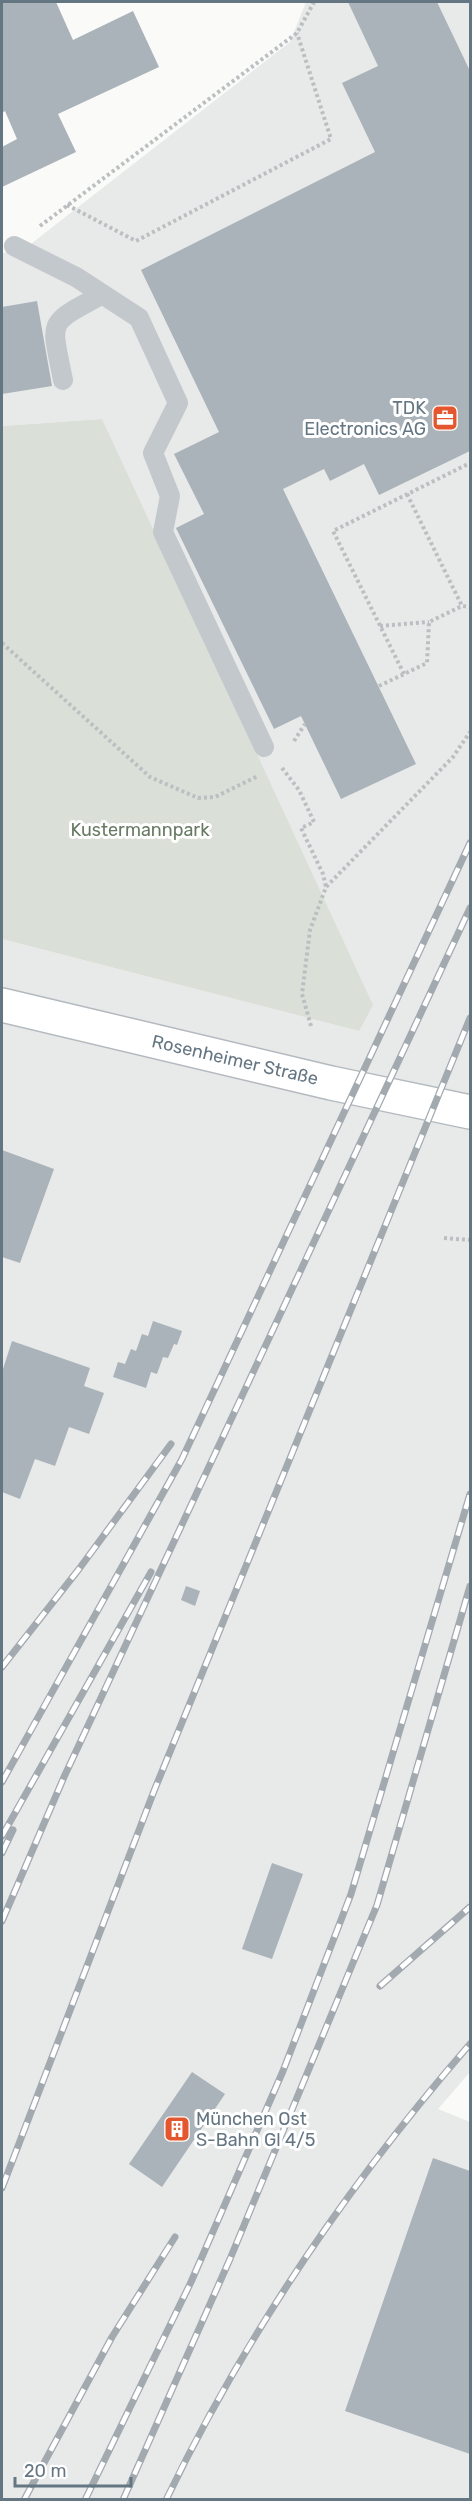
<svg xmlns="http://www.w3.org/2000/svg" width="472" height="2501" viewBox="0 0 472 2501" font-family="Rubik,sans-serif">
  <rect width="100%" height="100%" fill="#fafaf8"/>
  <!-- built -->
  <path fill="#e8e9e9" d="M 306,2 L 470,2 L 470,2072 L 438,2109 L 470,2122 L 470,2499 L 2,2499 L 2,939 L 359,1031 L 102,419 L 2,426 L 2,253 L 23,250 L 290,42 Z"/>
  <!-- green -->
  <path fill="#dadfd7" d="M 102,419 L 373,1005 L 359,1031 L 2,939 L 2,426 Z"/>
  <!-- building -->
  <path fill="#aab3b9" d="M 2,2 L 56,2 L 73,40 L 133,11 L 159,67 L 58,114 L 76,152 L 2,187 L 2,147 L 17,139 L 5,111 L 2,113 Z
    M 348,2 L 437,2 L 470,71 L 470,451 L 379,495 L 364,464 L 330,481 L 324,469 L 283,489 L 416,764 L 341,799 L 301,716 L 274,729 L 176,528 L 204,514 L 174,454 L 219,432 L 141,270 L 375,152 L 342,83 L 378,66 Z
    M 37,301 L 52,386 L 2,394 L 2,307 Z
    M 2,1150 L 54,1169 L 20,1263 L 2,1257 Z
    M 153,1321 L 182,1331 L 177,1345 L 174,1344 L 168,1358 L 163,1357 L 157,1374 L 151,1372 L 146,1388 L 113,1377 L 118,1362 L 125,1364 L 131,1349 L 136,1351 L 142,1334 L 148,1336 Z
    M 12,1341 L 90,1368 L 84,1386 L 104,1393 L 89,1434 L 69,1427 L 55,1466 L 35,1459 L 20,1499 L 2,1492 L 2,1372 Z
    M 186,1586 L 200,1591 L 195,1606 L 181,1600 Z
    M 272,1863 L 303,1874 L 272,1959 L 242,1949 Z
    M 192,2072 L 225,2094 L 162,2187 L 129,2164 Z
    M 433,2158 L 470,2171 L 470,2454 L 345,2411 Z"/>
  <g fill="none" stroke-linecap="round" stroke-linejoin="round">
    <!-- secondary casing -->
    <g stroke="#b3babf" stroke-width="36">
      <path id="secondary" d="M 2,1005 L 331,1083 L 470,1112"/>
    </g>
    <!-- path -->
    <path stroke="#bbbfc2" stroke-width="4" stroke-dasharray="3 3" stroke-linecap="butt" d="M 67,205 L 136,241 L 331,139 L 297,33
      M 40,226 L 297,33 L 314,2
      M 407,494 L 462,606
      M 380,626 L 429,622
      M 2,643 L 150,777 L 198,798 L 215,797 L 258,776
      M 404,674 L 333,531 L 470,463
      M 379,686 L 427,663 L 429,622 L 462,606 L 470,607
      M 294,741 L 305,724
      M 282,768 L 299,790 L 314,822 L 301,828 L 323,874 L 326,887
      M 311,1026 L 302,994 L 310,930 L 326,887 L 453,757 L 470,732
      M 444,1238 L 470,1240"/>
    <!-- service -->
    <path stroke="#c3c8cc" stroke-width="20" d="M 14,246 L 76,277 L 139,318 L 178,403 L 153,453 L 170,496 L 163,532 L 264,747
      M 63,380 C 51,319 46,325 101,295"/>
    <!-- secondary -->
    <use href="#secondary" stroke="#fff" stroke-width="33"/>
    <!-- rail casing -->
    <g stroke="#a2aab0" stroke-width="7">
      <path id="rail" d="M 2,1667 L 79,1569 L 171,1444
        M 2,1782 L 182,1459 L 470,843
        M 2,1836 L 151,1572
        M 2,1853 L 13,1830
        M 2,1921 L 64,1777 L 470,908
        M 380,1986 L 470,1907
        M 2,2188 L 154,1791 L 470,1018
        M 24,2500 L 112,2337 L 175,2237
        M 85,2500 L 191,2282 L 283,2071 L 351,1894 L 470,1494
        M 123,2500 L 230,2259 L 377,1905 L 470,1586
        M 166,2500 C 246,2334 350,2182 470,2044"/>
    </g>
    <!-- rail -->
    <use href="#rail" stroke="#fff" stroke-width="4.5" stroke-dasharray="14" stroke-linecap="butt"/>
  </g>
  <!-- icons -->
  <defs>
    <g id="office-square" transform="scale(1.35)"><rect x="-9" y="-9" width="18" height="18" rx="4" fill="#e4572e" stroke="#fff"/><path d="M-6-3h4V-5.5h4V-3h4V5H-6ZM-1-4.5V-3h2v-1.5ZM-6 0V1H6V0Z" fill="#fff"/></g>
    <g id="building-square" transform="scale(1.35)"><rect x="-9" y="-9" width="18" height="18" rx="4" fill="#e4572e" stroke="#fff"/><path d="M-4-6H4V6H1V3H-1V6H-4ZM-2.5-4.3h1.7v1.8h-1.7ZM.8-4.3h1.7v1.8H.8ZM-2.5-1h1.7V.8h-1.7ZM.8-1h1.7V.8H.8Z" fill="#fff"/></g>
  </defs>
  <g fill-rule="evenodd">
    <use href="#office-square" x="445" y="418"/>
    <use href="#building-square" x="177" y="2129"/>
  </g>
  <g text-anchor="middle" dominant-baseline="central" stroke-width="6" stroke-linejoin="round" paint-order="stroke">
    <!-- poi labels -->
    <g font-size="18" fill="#657683" stroke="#fff" text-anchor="end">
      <text x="426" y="408">TDK<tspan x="426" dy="21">Electronics AG</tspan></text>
      <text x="196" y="2119" text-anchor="start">München Ost<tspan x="196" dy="21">S-Bahn Gl 4/5</tspan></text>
    </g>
    <!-- park labels -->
    <g font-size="18" fill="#687a64" stroke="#fff">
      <text x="140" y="830">Kustermannpark</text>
    </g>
    <!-- street labels -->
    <g font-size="18" fill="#657683" stroke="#fff">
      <text transform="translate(235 1060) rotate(13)">Rosenheimer Straße</text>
    </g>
  </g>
  <!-- border -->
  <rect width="472" height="2501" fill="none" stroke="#657683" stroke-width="6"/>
  <!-- scale -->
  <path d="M15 2477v9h116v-9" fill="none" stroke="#657683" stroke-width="3"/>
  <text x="24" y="2477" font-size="18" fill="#657683" stroke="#ffffff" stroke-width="4.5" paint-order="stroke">20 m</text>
</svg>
